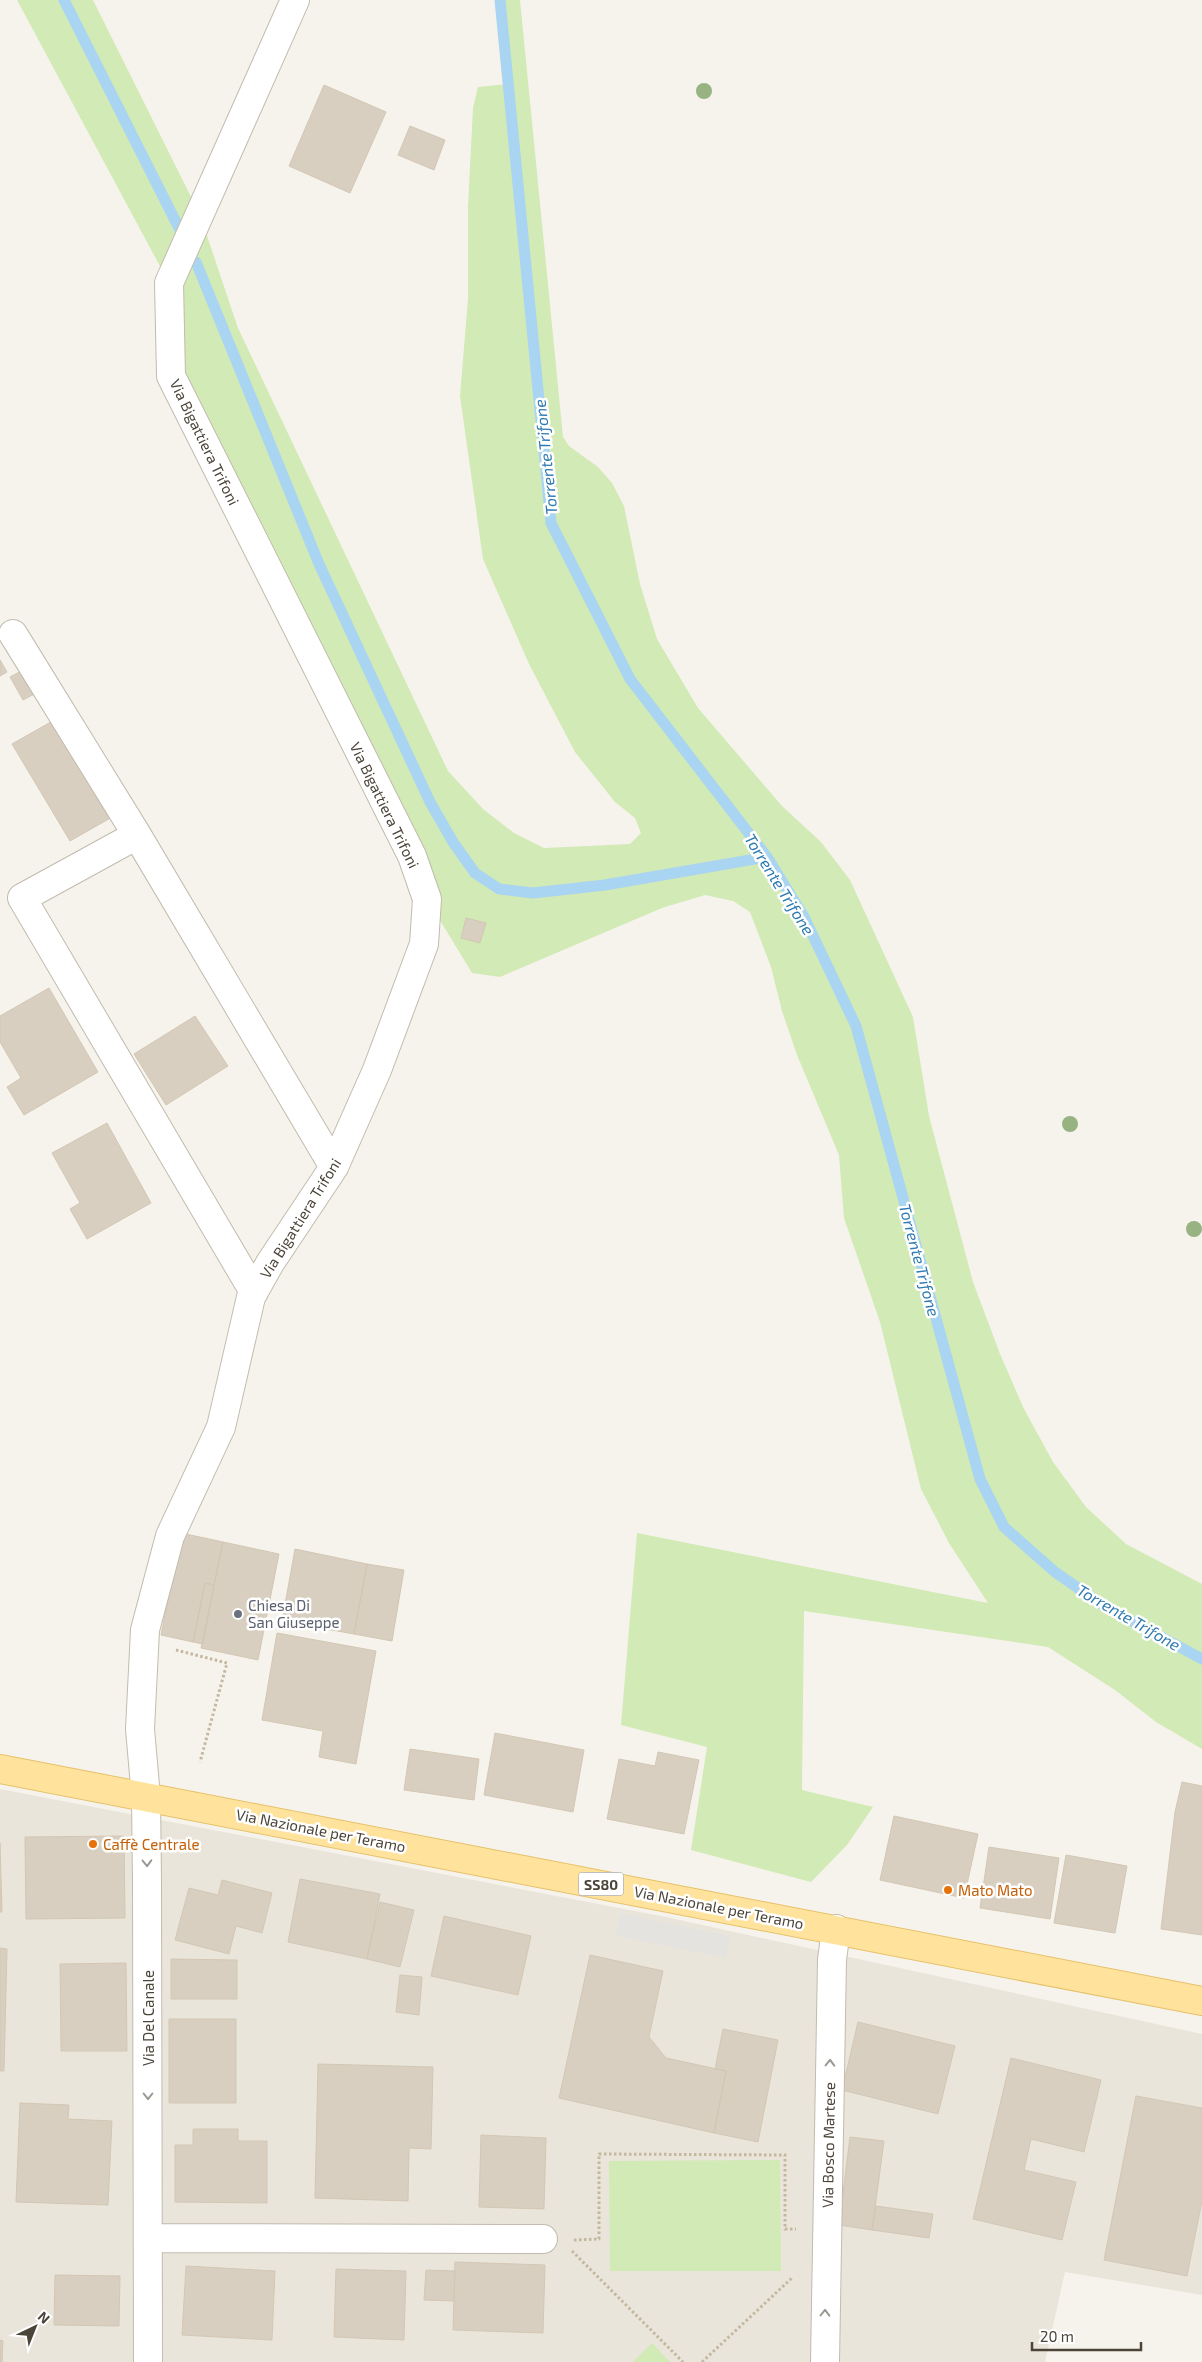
<svg xmlns="http://www.w3.org/2000/svg" width="1202" height="2362" viewBox="0 0 1202 2362" font-family="'Exo 2',sans-serif">
  <rect width="100%" height="100%" fill="#f6f3ec"/>
  <!-- residential -->
  <path fill="#eae5da" d="M 0,1789 L 666,1917 L 1202,2034 L 1202,2295 L 1065,2272 L 1045,2362 L 0,2362 Z"/>
  <!-- green -->
  <path fill="#d2eab5" d="M 17,0 L 93,0 L 200,215 L 238,328 L 448,771 L 483,809 L 514,833 L 544,848 L 630,844 L 641,833 L 635,818 L 615,802 L 575,752 L 529,664 L 483,559 L 460,396 L 468,299 L 468,207 L 473,108 L 478,87 L 508,84 L 500,0 L 520,0 L 563,437 L 569,446 L 598,467 L 612,483 L 624,506 L 640,584 L 657,639 L 698,708 L 782,806 L 821,842 L 850,880 L 913,1017 L 929,1116 L 973,1282 L 1000,1354 L 1024,1409 L 1053,1462 L 1086,1507 L 1126,1544 L 1202,1584 L 1202,1749 L 1156,1722 L 1115,1690 L 1048,1647 L 804,1611 L 802,1790 L 873,1807 L 847,1845 L 811,1882 L 691,1850 L 707,1747 L 621,1725 L 637,1533 L 988,1603 L 949,1543 L 921,1489 L 880,1322 L 844,1218 L 839,1155 L 797,1055 L 782,1011 L 771,967 L 750,912 L 733,901 L 705,895 L 662,908 L 500,977 L 472,973 L 427,899 L 171,376 L 169,283 Z
    M 780,2160 L 781,2271 L 610,2271 L 609,2161 Z
    M 652,2343 L 670,2362 L 633,2362 Z"/>
  <!-- parking -->
  <path fill="#e5e3e0" d="M 621,1913 L 730,1936 L 726,1958 L 616,1936 Z"/>
  <g fill="none" stroke-linecap="round" stroke-linejoin="round">
    <!-- stream -->
    <path stroke="#a9d4f2" stroke-width="11" d="M 64,0 L 179,228
      M 500,0 L 551,523 L 630,679 L 767,857 L 804,917 L 856,1026 L 980,1479 L 1004,1527 L 1055,1572 L 1104,1606 L 1202,1659
      M 196,262 L 319,564 L 430,802 L 453,842 L 475,873 L 499,889 L 533,893 L 605,885 L 767,857"/>
  </g>
  <!-- building -->
  <path fill="#d8cfc1" stroke="#d3c7b4" d="M 324,85 L 386,112 L 350,193 L 289,166 Z
    M 410,126 L 445,140 L 434,170 L 398,155 Z
    M 0,660 L 7,672 L 0,676 Z
    M 25,669 L 38,692 L 23,700 L 10,677 Z
    M 56,719 L 114,816 L 70,841 L 12,744 Z
    M 466,918 L 486,923 L 480,943 L 461,938 Z
    M 49,988 L 98,1072 L 24,1115 L 7,1087 L 21,1078 L 0,1042 L 0,1016 Z
    M 195,1016 L 228,1066 L 166,1105 L 134,1054 Z
    M 107,1123 L 151,1203 L 87,1239 L 70,1209 L 80,1203 L 52,1153 Z
    M 181,1533 L 223,1542 L 214,1585 L 205,1583 L 193,1642 L 161,1635 Z
    M 223,1542 L 279,1554 L 258,1660 L 201,1648 Z
    M 295,1549 L 367,1564 L 354,1634 L 282,1621 Z
    M 367,1564 L 404,1570 L 392,1641 L 354,1634 Z
    M 205,1583 L 214,1585 L 203,1644 L 193,1642 Z
    M 277,1633 L 376,1651 L 356,1764 L 319,1757 L 323,1731 L 262,1720 Z
    M 495,1733 L 584,1750 L 573,1812 L 484,1795 Z
    M 410,1749 L 479,1759 L 474,1800 L 404,1790 Z
    M 658,1752 L 699,1760 L 684,1834 L 607,1819 L 619,1759 L 655,1766 Z
    M 1182,1782 L 1202,1786 L 1202,1935 L 1161,1929 L 1175,1812 Z
    M 894,1816 L 978,1834 L 964,1898 L 880,1880 Z
    M 124,1836 L 125,1918 L 26,1919 L 25,1837 Z
    M 0,1843 L 2,1912 L 0,1912 Z
    M 989,1847 L 1059,1858 L 1050,1919 L 980,1908 Z
    M 1066,1855 L 1127,1866 L 1115,1933 L 1054,1923 Z
    M 300,1879 L 380,1894 L 367,1959 L 288,1942 Z
    M 222,1880 L 272,1893 L 262,1933 L 236,1926 L 229,1954 L 175,1940 L 189,1888 L 218,1895 Z
    M 380,1902 L 414,1910 L 400,1967 L 367,1959 Z
    M 444,1916 L 531,1936 L 518,1995 L 431,1976 Z
    M 0,1948 L 7,1949 L 4,2071 L 0,2071 Z
    M 590,1955 L 663,1971 L 649,2037 L 666,2058 L 726,2071 L 714,2133 L 559,2098 Z
    M 171,1959 L 237,1960 L 237,1999 L 171,1999 Z
    M 126,1963 L 127,2051 L 61,2051 L 60,1964 Z
    M 400,1975 L 422,1977 L 419,2015 L 396,2012 Z
    M 169,2019 L 236,2019 L 236,2103 L 169,2103 Z
    M 858,2022 L 955,2046 L 938,2114 L 842,2090 Z
    M 723,2029 L 778,2040 L 758,2142 L 714,2133 L 726,2071 L 715,2069 Z
    M 1011,2058 L 1101,2080 L 1084,2152 L 1031,2139 L 1024,2170 L 1076,2182 L 1062,2240 L 973,2219 Z
    M 318,2064 L 433,2067 L 431,2149 L 409,2148 L 408,2201 L 315,2198 Z
    M 1136,2096 L 1202,2108 L 1202,2201 L 1187,2276 L 1104,2260 Z
    M 20,2103 L 69,2105 L 68,2119 L 112,2121 L 108,2205 L 16,2202 Z
    M 193,2129 L 238,2129 L 238,2141 L 267,2141 L 267,2203 L 175,2202 L 175,2145 L 193,2145 Z
    M 481,2135 L 546,2138 L 544,2209 L 479,2207 Z
    M 850,2137 L 884,2141 L 872,2230 L 839,2225 Z
    M 876,2206 L 933,2214 L 929,2238 L 872,2230 Z
    M 455,2262 L 545,2265 L 543,2333 L 453,2330 Z
    M 186,2266 L 275,2271 L 272,2340 L 182,2335 Z
    M 336,2269 L 406,2271 L 404,2340 L 334,2337 Z
    M 426,2270 L 455,2271 L 454,2301 L 424,2300 Z
    M 55,2275 L 120,2276 L 119,2326 L 54,2325 Z
    M 0,2340 L 3,2341 L 2,2362 L 0,2362 Z"/>
  <g fill="none" stroke-linecap="round" stroke-linejoin="round">
    <!-- minor casing -->
    <g stroke="#c2bbae" stroke-width="30">
      <path id="minor" d="M 13,634 L 137,835 L 334,1167
        M 137,835 L 22,898 L 254,1292
        M 149,2238 L 543,2239
        M 148,2362 L 147,1882 L 146,1797 L 140,1729 L 145,1630 L 170,1536 L 221,1427 L 251,1297 L 270,1263 L 334,1167 L 377,1070 L 424,944 L 427,899 L 412,856 L 171,376 L 169,283 L 295,0
        M 825,2362 L 832,1960 L 836,1929"/>
    </g>
    <!-- major casing -->
    <g stroke="#e6c16a" stroke-width="30">
      <path id="major" d="M 0,1769 L 1202,2001"/>
    </g>
    <!-- path -->
    <path stroke="#c4b79f" stroke-width="3" stroke-dasharray="2.5 2.5" stroke-linecap="butt" d="M 176,1650 L 227,1663 L 200,1762
      M 574,2240 L 599,2239 L 599,2154 L 785,2155 L 785,2229 L 796,2229
      M 572,2251 L 683,2362
      M 702,2362 L 793,2277"/>
    <!-- minor -->
    <use href="#minor" stroke="#fff" stroke-width="28"/>
    <!-- major -->
    <use href="#major" stroke="#ffe39c" stroke-width="28"/>
  </g>
  <!-- trees -->
  <g fill="#97b381">
    <circle cx="704" cy="91" r="8"/>
    <circle cx="1070" cy="1124" r="8"/>
    <circle cx="1194" cy="1229" r="8"/>
  </g>
  <!-- one-way arrows -->
  <defs><path id="oneway-chevron" d="M-2-3.5L2.5 0L-2 3.5" fill="none" stroke-width="1.6" stroke-linecap="round" stroke-linejoin="round" transform="scale(1.25)"/></defs>
  <g stroke="#9c9892">
    <use href="#oneway-chevron" transform="translate(147 1863) rotate(89)"/>
    <use href="#oneway-chevron" transform="translate(830 2063) rotate(-89)"/>
    <use href="#oneway-chevron" transform="translate(148 2096) rotate(90)"/>
    <use href="#oneway-chevron" transform="translate(825 2313) rotate(-89)"/>
  </g>
  <!-- markers -->
  <circle fill="#6b7280" stroke="#fff" stroke-width="2" cx="238" cy="1614" r="5"/>
  <g fill="#e8710a" stroke="#fff" stroke-width="2">
    <circle cx="93" cy="1844" r="5"/>
    <circle cx="948" cy="1890" r="5"/>
  </g>
  <g text-anchor="middle" dominant-baseline="central" stroke-width="5" stroke-linejoin="round" paint-order="stroke">
    <!-- shield labels -->
    <rect fill="#fff" stroke="#817c74" stroke-width="1" x="578.5" y="1872.5" width="45" height="23" rx="4"/>
    <g font-size="14" font-weight="bold" fill="#4b4439">
      <text x="601" y="1884">SS80</text>
    </g>
    <!-- street labels -->
    <g font-size="15" fill="#4b4439" stroke="#fff">
      <text transform="translate(205 442) rotate(64)">Via Bigattiera Trifoni</text>
      <text transform="translate(385 805) rotate(64)">Via Bigattiera Trifoni</text>
      <text transform="translate(300 1218) rotate(-58)">Via Bigattiera Trifoni</text>
      <text transform="translate(321 1830) rotate(11)">Via Nazionale per Teramo</text>
      <text transform="translate(719 1907) rotate(11)">Via Nazionale per Teramo</text>
      <text transform="translate(148 2018) rotate(-90)">Via Del Canale</text>
      <text transform="translate(828 2145) rotate(-89)">Via Bosco Martese</text>
    </g>
    <!-- worship labels -->
    <g font-size="15" fill="#5b616d" stroke="#fff" text-anchor="start">
      <text x="248" y="1605">Chiesa Di<tspan x="248" dy="17">San Giuseppe</tspan></text>
    </g>
    <!-- food labels -->
    <g font-size="15" fill="#c56008" stroke="#fff" text-anchor="start">
      <text x="103" y="1844">Caffè Centrale</text>
      <text x="958" y="1890">Mato Mato</text>
    </g>
    <!-- water labels -->
    <g font-size="16" font-style="italic" fill="#2e7ab2" stroke="#fff">
      <text transform="translate(545 457) rotate(-96)">Torrente Trifone</text>
      <text transform="translate(780 884) rotate(58)">Torrente Trifone</text>
      <text transform="translate(920 1260) rotate(75)">Torrente Trifone</text>
      <text transform="translate(1129 1617) rotate(30)">Torrente Trifone</text>
    </g>
  </g>
  <!-- north arrow -->
  <g transform="translate(35 2327) rotate(43)" stroke="#ffffff" stroke-width="4" paint-order="stroke">
  <path d="M0-4L9 19L0 12L-9 19Z" fill="#4b4439"/>
  <text y="-8" font-size="14" font-weight="bold" text-anchor="middle" fill="#4b4439">N</text>
  </g>
  <!-- scale -->
  <path d="M1032 2342v8h109v-8" fill="none" stroke="#4b4439" stroke-width="2.5"/>
  <text x="1040" y="2342" font-size="15" fill="#4b4439" stroke="#ffffff" stroke-width="4" paint-order="stroke">20 m</text>
</svg>
